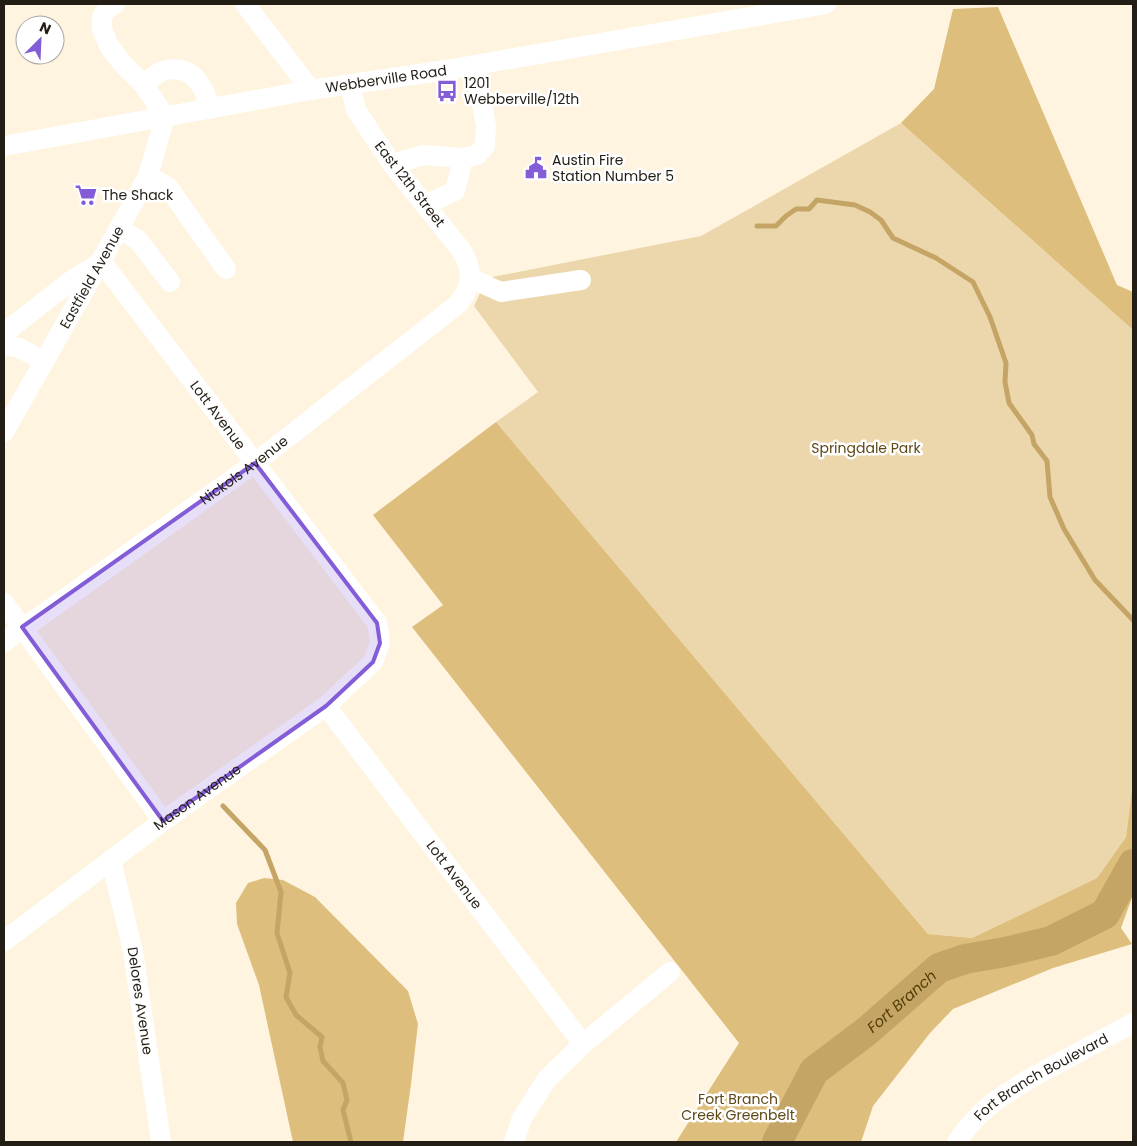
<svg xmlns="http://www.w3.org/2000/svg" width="1137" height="1146" viewBox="0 0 1137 1146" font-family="Poppins,sans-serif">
  <rect width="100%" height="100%" fill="#fef4df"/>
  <!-- green -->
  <path fill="#ecd7ad" d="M 901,123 L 1133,330 L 1133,781 L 1126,837 L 1097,878 L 972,938 L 928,934 L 496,422 L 538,392 L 474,306 L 487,278 L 701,236 Z"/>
  <!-- forest -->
  <path fill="#debe7d" d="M 998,7 L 1117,285 L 1133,292 L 1133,330 L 901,123 L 934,89 L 953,9 Z
    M 496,422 L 928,934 L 972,938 L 1097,878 L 1126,837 L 1133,781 L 1133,895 L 1121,928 L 1132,944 L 1053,968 L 953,1009 L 930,1033 L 873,1106 L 861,1142 L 676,1142 L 739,1043 L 412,627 L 443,605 L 373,515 Z
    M 264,878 L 283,880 L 315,897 L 408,991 L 418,1024 L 411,1084 L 403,1142 L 293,1142 L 259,985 L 237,924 L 236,903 L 248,883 Z"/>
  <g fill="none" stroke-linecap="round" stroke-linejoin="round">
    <!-- stream -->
    <path stroke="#c4a565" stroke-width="5" d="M 757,226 L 776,226 L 786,216 L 796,209 L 809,209 L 817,200 L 855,205 L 870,212 L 881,220 L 893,238 L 936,258 L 973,282 L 990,317 L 1006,363 L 1005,382 L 1009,403 L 1032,435 L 1034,444 L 1047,461 L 1050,497 L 1064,529 L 1095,580 L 1133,620
      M 223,806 L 265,850 L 281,892 L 277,933 L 290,973 L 286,997 L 296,1015 L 322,1037 L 320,1047 L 323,1061 L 343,1083 L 347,1100 L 343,1110 L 351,1142"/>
    <!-- river -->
    <path stroke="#c4a565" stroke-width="30" id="s1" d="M 777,1142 L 814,1071 L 867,1031 L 939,968 L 965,959 L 1005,952 L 1051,941 L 1105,914 L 1133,864"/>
    <!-- minor -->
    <g stroke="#fff" stroke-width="20">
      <path d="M 245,4 L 311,90"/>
      <path d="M 144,85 C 147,82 150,79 153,77 C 167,65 190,67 200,84 C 205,91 208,101 211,109"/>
      <path id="s2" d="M 4,146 L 311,90 L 446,70 L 826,4"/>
      <path d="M 392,164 L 424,155 L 463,158 L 477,155 L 485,146 L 486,126 L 475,65"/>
      <path d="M 148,176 L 168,187 L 226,269"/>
      <path d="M 425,205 L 455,191 L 463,158"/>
      <path d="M 119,229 L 138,240 L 170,282"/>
      <path d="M 470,278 L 501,292 L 581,280"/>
      <path d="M 4,333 L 71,281 L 98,264"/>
      <path d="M 4,345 L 19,348 L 44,361"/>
      <path id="s3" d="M 4,432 L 101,261 L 148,176 L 165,117 L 144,85 L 123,64 L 109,46 L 102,29 L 102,17 L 107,9 L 115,4"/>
      <path d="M 4,603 L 163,821"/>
      <path id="s4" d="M 4,642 L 255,463 L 458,304 C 473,285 473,271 462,251 L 392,164 L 356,110 L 350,85"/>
      <path id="s5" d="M 326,706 L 583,1044"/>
      <path id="s6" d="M 111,860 L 133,951 L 161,1142"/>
      <path id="s7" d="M 4,941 L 163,821 L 326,706 L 373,662 L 380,643 L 377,623 L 101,261"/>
      <path d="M 514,1142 L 522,1118 L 547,1079 L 583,1044 L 670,972"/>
      <path id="s8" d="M 957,1142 L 967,1128 L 982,1112 L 998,1099 L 1029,1079 L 1133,1023"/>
    </g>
  </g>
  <!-- marked area -->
  <path fill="#835dd7" fill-opacity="0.2" stroke="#835dd7" stroke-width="4" stroke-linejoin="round" d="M 255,463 L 377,623 L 380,643 L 373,662 L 326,706 L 163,821 L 22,627 Z"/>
  <!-- icons -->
  <defs>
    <g id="bus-bare" transform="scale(1.725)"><path d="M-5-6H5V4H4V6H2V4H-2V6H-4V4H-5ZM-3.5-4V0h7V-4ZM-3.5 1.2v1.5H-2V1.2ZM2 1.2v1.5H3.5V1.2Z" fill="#835dd7" stroke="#fff" stroke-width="2.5" paint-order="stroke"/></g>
    <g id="civic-bare" transform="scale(1.725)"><path d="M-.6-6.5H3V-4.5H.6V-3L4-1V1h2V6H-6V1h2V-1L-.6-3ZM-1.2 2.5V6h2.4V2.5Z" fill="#835dd7" stroke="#fff" stroke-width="2.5" paint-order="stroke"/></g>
    <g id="supermarket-bare" transform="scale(1.725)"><path d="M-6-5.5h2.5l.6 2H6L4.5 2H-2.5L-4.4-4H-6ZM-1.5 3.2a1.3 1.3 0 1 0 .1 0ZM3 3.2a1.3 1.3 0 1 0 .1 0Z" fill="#835dd7" stroke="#fff" stroke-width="2.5" paint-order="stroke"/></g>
  </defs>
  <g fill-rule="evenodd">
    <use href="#bus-bare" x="447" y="91"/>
    <use href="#civic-bare" x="536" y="168"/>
    <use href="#supermarket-bare" x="86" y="195"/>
  </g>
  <g text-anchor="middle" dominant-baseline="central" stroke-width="5" stroke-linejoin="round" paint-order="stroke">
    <!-- street labels -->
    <g font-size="14" fill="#231e15" stroke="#fff">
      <text stroke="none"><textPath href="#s2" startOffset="388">Webberville Road</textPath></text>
      <text transform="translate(410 184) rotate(52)">East 12th Street</text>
      <text stroke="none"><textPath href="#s3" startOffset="178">Eastfield Avenue</textPath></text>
      <text transform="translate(218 415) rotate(53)">Lott Avenue</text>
      <text stroke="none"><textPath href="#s4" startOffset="295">Nickols Avenue</textPath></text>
      <text stroke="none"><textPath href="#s7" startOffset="241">Mason Avenue</textPath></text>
      <text stroke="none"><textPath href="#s5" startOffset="212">Lott Avenue</textPath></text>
      <text stroke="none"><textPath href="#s6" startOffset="144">Delores Avenue</textPath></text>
      <text stroke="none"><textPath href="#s8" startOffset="108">Fort Branch Boulevard</textPath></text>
    </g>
    <!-- poi labels -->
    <g font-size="14" fill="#231e15" stroke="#fff" text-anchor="start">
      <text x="464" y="83">1201<tspan x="464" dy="16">Webberville/12th</tspan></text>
      <text x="552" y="160">Austin Fire<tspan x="552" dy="16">Station Number 5</tspan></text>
      <text x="102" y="195">The Shack</text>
    </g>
    <!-- park labels -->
    <g font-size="14" fill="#5e4816" stroke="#fff">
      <text x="866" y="448">Springdale Park</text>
      <text x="738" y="1099">Fort Branch<tspan x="738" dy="16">Creek Greenbelt</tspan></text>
    </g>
    <!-- water labels -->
    <g font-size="15" font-style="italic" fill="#533d07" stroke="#fff">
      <text stroke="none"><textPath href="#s1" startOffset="192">Fort Branch</textPath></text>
    </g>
  </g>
  <!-- border -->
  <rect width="1137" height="1146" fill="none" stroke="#231e15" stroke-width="10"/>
  <!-- north arrow -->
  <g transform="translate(40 40) rotate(24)"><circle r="24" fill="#ffffff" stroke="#a7a5a1"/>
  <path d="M0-4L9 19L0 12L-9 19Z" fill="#835dd7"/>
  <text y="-8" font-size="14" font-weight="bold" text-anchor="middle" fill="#231e15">N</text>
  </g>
</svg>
